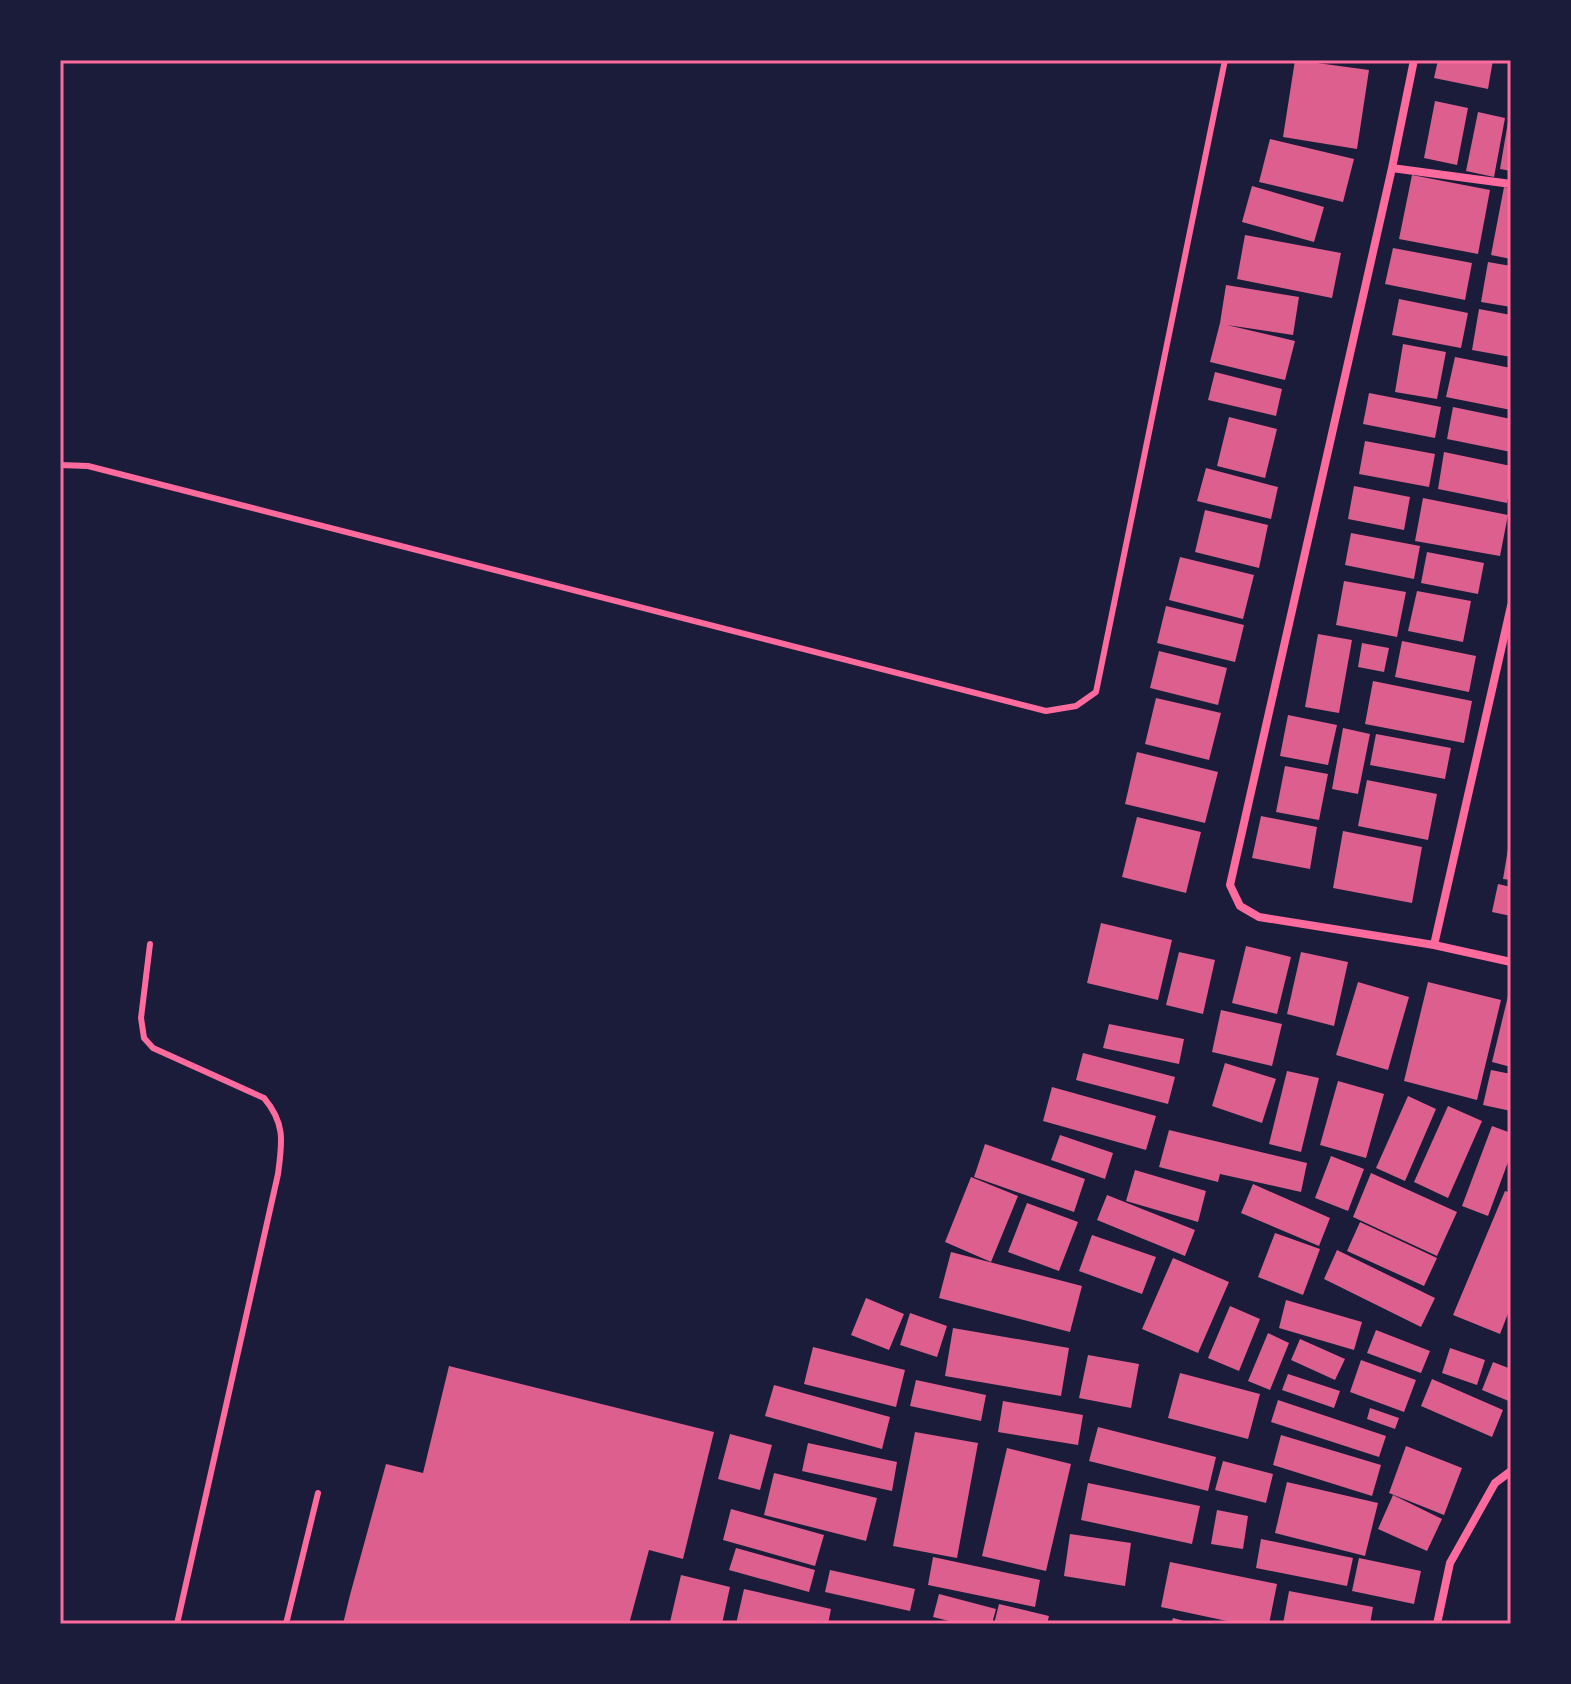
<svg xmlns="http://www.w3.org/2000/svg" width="1571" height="1684" viewBox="0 0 1571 1684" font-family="Manrope,sans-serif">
  <rect width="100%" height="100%" fill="#1b1b3a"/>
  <!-- building -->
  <path fill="#dd5f8e" d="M 1295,60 L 1369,70 L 1357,149 L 1283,137 Z
    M 1438,60 L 1493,60 L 1488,89 L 1434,78 Z
    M 1435,101 L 1468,108 L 1457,165 L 1424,158 Z
    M 1478,112 L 1505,118 L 1494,177 L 1466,171 Z
    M 1509,116 L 1511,116 L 1511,171 L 1500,169 Z
    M 1270,139 L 1354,159 L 1343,202 L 1259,182 Z
    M 1412,175 L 1490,190 L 1478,254 L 1399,239 Z
    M 1252,186 L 1324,207 L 1314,242 L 1242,222 Z
    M 1504,187 L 1511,189 L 1511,259 L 1491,255 Z
    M 1245,235 L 1341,253 L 1332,298 L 1237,279 Z
    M 1393,248 L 1472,263 L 1465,300 L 1385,284 Z
    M 1488,262 L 1511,266 L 1511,307 L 1481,302 Z
    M 1226,285 L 1299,297 L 1293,335 L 1227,325 L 1295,341 L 1285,380 L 1210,362 L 1220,323 Z
    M 1399,299 L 1468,313 L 1461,348 L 1392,335 Z
    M 1479,309 L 1511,315 L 1511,357 L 1472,350 Z
    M 1403,344 L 1446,352 L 1437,399 L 1395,392 Z
    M 1455,357 L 1511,368 L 1511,410 L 1446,397 Z
    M 1215,372 L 1282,389 L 1276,416 L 1208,400 Z
    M 1369,393 L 1441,407 L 1435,438 L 1363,424 Z
    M 1453,407 L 1511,419 L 1511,452 L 1447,439 Z
    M 1229,417 L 1277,429 L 1265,478 L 1217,466 Z
    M 1365,441 L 1435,454 L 1429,487 L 1359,474 Z
    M 1444,452 L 1511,466 L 1511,481 L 1507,503 L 1438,489 Z
    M 1206,468 L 1278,487 L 1271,519 L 1197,501 Z
    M 1354,486 L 1410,497 L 1404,530 L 1348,519 Z
    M 1423,498 L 1508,515 L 1500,556 L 1415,541 Z
    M 1205,510 L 1268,525 L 1259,568 L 1195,552 Z
    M 1351,533 L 1420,546 L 1414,579 L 1345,565 Z
    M 1427,552 L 1484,563 L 1478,594 L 1421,583 Z
    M 1180,557 L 1254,575 L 1243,619 L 1169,600 Z
    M 1344,581 L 1406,592 L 1397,637 L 1336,625 Z
    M 1417,591 L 1471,601 L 1463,642 L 1408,631 Z
    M 1166,606 L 1244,625 L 1235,662 L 1157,643 Z
    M 1318,634 L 1352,640 L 1339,713 L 1305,707 Z
    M 1402,641 L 1476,656 L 1469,692 L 1395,677 Z
    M 1362,643 L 1389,648 L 1384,672 L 1358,667 Z
    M 1159,651 L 1227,668 L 1218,705 L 1150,688 Z
    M 1373,681 L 1472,701 L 1464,743 L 1365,724 Z
    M 1156,698 L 1221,713 L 1209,760 L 1145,744 Z
    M 1288,715 L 1337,725 L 1328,765 L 1280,756 Z
    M 1343,728 L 1370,734 L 1358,794 L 1332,789 Z
    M 1376,734 L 1451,748 L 1445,779 L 1370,765 Z
    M 1137,752 L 1218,772 L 1205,823 L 1125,804 Z
    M 1285,766 L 1328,774 L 1319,820 L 1276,812 Z
    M 1367,780 L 1437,794 L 1428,840 L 1358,826 Z
    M 1261,816 L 1317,827 L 1310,869 L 1252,858 Z
    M 1137,817 L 1201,832 L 1186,893 L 1122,877 Z
    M 1343,831 L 1422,847 L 1412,903 L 1333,888 Z
    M 1508,849 L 1511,849 L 1511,880 L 1503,879 Z
    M 1498,884 L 1511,887 L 1511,916 L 1492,912 Z
    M 1101,923 L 1172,940 L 1158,1000 L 1087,983 Z
    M 1246,946 L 1291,957 L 1277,1014 L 1232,1003 Z
    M 1179,952 L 1215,960 L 1203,1014 L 1166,1005 Z
    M 1301,952 L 1348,962 L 1334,1026 L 1287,1014 Z
    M 1358,982 L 1409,997 L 1388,1070 L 1336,1055 Z
    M 1428,982 L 1501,1000 L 1477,1100 L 1404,1081 Z
    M 1510,988 L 1511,988 L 1511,1067 L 1492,1062 Z
    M 1221,1010 L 1282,1024 L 1272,1066 L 1212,1052 Z
    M 1109,1024 L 1184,1039 L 1179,1064 L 1103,1048 Z
    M 1083,1053 L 1175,1077 L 1168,1104 L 1076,1080 Z
    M 1225,1063 L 1276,1079 L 1262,1123 L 1212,1106 Z
    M 1491,1070 L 1511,1074 L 1511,1111 L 1483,1105 Z
    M 1287,1071 L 1319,1078 L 1301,1152 L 1269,1144 Z
    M 1338,1081 L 1384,1094 L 1366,1158 L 1320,1145 Z
    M 1052,1087 L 1156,1116 L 1146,1150 L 1043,1121 Z
    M 1408,1096 L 1436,1109 L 1405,1181 L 1376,1168 Z
    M 1448,1106 L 1482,1121 L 1448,1198 L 1414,1182 Z
    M 1492,1126 L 1511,1133 L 1511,1154 L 1488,1216 L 1462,1206 Z
    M 1169,1130 L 1307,1163 L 1301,1192 L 1220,1174 L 1218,1182 L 1159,1167 Z
    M 1060,1135 L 1113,1153 L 1105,1179 L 1051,1160 Z
    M 985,1144 L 1085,1179 L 1074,1212 L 974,1177 Z
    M 1331,1156 L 1364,1169 L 1348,1211 L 1315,1198 Z
    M 1135,1170 L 1206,1191 L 1198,1222 L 1126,1201 Z
    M 1371,1173 L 1457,1212 L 1437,1256 L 1353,1217 Z
    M 971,1177 L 1018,1196 L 991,1262 L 945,1242 Z
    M 1253,1184 L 1330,1218 L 1319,1246 L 1241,1213 Z
    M 1505,1191 L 1511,1193 L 1511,1306 L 1500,1334 L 1453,1315 Z
    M 1107,1195 L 1195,1230 L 1185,1256 L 1097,1220 Z
    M 1027,1203 L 1078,1222 L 1059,1271 L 1008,1252 Z
    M 1360,1222 L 1437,1258 L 1424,1286 L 1347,1251 Z
    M 1275,1233 L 1320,1249 L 1303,1295 L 1258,1277 Z
    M 1092,1235 L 1156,1257 L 1142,1294 L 1079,1271 Z
    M 1337,1250 L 1435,1298 L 1421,1327 L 1324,1279 Z
    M 951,1252 L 1082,1286 L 1070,1332 L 939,1298 Z
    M 1173,1258 L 1229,1282 L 1198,1353 L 1142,1329 Z
    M 866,1298 L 904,1314 L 889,1350 L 851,1335 Z
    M 1286,1300 L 1362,1322 L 1354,1350 L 1279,1328 Z
    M 1230,1306 L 1260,1319 L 1239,1371 L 1208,1358 Z
    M 910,1313 L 947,1326 L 937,1357 L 900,1345 Z
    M 953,1328 L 1069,1348 L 1061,1396 L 945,1376 Z
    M 1376,1330 L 1430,1351 L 1421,1373 L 1367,1353 Z
    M 1268,1333 L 1289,1343 L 1270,1390 L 1248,1381 Z
    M 1300,1339 L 1345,1359 L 1335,1380 L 1291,1360 Z
    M 813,1347 L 905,1370 L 896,1407 L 804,1384 Z
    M 1450,1348 L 1485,1360 L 1477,1385 L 1442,1373 Z
    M 1088,1355 L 1139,1364 L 1131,1408 L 1079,1398 Z
    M 1361,1360 L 1416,1380 L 1404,1412 L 1350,1392 Z
    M 1493,1362 L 1511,1369 L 1511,1402 L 1482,1390 Z
    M 449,1366 L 714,1432 L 683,1559 L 649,1550 L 629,1624 L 343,1624 L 350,1595 L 386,1464 L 423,1473 Z
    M 1180,1373 L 1260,1394 L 1248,1439 L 1168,1418 Z
    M 1288,1374 L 1340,1391 L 1334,1408 L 1282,1390 Z
    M 1432,1379 L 1503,1410 L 1492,1437 L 1421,1406 Z
    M 916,1380 L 986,1395 L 981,1421 L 910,1406 Z
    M 774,1385 L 890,1417 L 882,1449 L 765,1416 Z
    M 1278,1400 L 1386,1436 L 1379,1457 L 1271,1422 Z
    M 1003,1401 L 1083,1415 L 1078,1445 L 998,1432 Z
    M 1370,1408 L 1399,1418 L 1395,1429 L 1367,1419 Z
    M 1098,1427 L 1216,1457 L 1208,1491 L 1089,1461 Z
    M 915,1432 L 978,1443 L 957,1558 L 893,1546 Z
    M 730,1434 L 772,1445 L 760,1490 L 718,1479 Z
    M 1281,1435 L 1381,1465 L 1372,1496 L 1273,1465 Z
    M 808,1443 L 897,1462 L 892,1491 L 802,1471 Z
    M 1406,1446 L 1462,1468 L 1444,1515 L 1389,1493 Z
    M 1007,1448 L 1071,1464 L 1046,1571 L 982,1556 Z
    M 1223,1461 L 1273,1474 L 1266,1503 L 1215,1490 Z
    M 774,1473 L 877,1498 L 866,1541 L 764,1515 Z
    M 1287,1482 L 1378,1503 L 1365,1556 L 1275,1533 Z
    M 1088,1483 L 1200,1506 L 1192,1544 L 1081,1520 Z
    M 1393,1495 L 1442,1519 L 1427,1551 L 1378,1529 Z
    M 731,1509 L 824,1535 L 815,1566 L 723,1540 Z
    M 1217,1510 L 1248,1516 L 1243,1549 L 1211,1544 Z
    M 1070,1534 L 1131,1543 L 1125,1586 L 1064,1576 Z
    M 1261,1539 L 1353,1558 L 1347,1586 L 1256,1568 Z
    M 736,1548 L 815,1570 L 809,1592 L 729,1570 Z
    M 933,1557 L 1040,1580 L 1035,1607 L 928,1585 Z
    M 1359,1558 L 1421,1571 L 1414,1604 L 1352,1591 Z
    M 1170,1562 L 1277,1584 L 1269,1624 L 1241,1624 L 1161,1607 Z
    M 830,1570 L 915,1589 L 910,1611 L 825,1592 Z
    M 681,1575 L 730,1587 L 722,1624 L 679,1624 L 670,1622 Z
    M 744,1589 L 831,1609 L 828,1624 L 736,1624 Z
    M 1289,1591 L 1373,1607 L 1370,1624 L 1283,1624 Z
    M 939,1594 L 996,1609 L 992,1624 L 961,1624 L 933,1617 Z
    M 999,1604 L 1049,1616 L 1047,1624 L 994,1624 Z
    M 1173,1618 L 1192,1623 L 1192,1624 L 1171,1624 Z"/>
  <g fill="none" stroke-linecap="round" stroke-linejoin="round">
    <!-- service -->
    <path stroke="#ff6b9d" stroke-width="6" d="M 60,465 L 88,466 L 1046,711 L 1076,706 L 1096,692 L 1225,60
      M 150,944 L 141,1018 L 144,1038 L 153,1048 L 264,1098 C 286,1124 282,1143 278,1174 L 177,1624
      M 286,1624 L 318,1493"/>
    <!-- minor -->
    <path stroke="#ff6b9d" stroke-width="8" d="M 1414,60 L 1392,168 L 1230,885 L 1240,906 L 1259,917 L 1434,945 L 1511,962
      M 1392,168 L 1511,184
      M 1434,945 L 1511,606
      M 1437,1624 L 1450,1563 L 1495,1483 L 1511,1471"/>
  </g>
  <!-- border -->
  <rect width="1571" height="1684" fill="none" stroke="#1b1b3a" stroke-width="124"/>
  <rect x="62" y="62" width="1447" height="1560" fill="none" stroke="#ff6b9d" stroke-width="3"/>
</svg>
